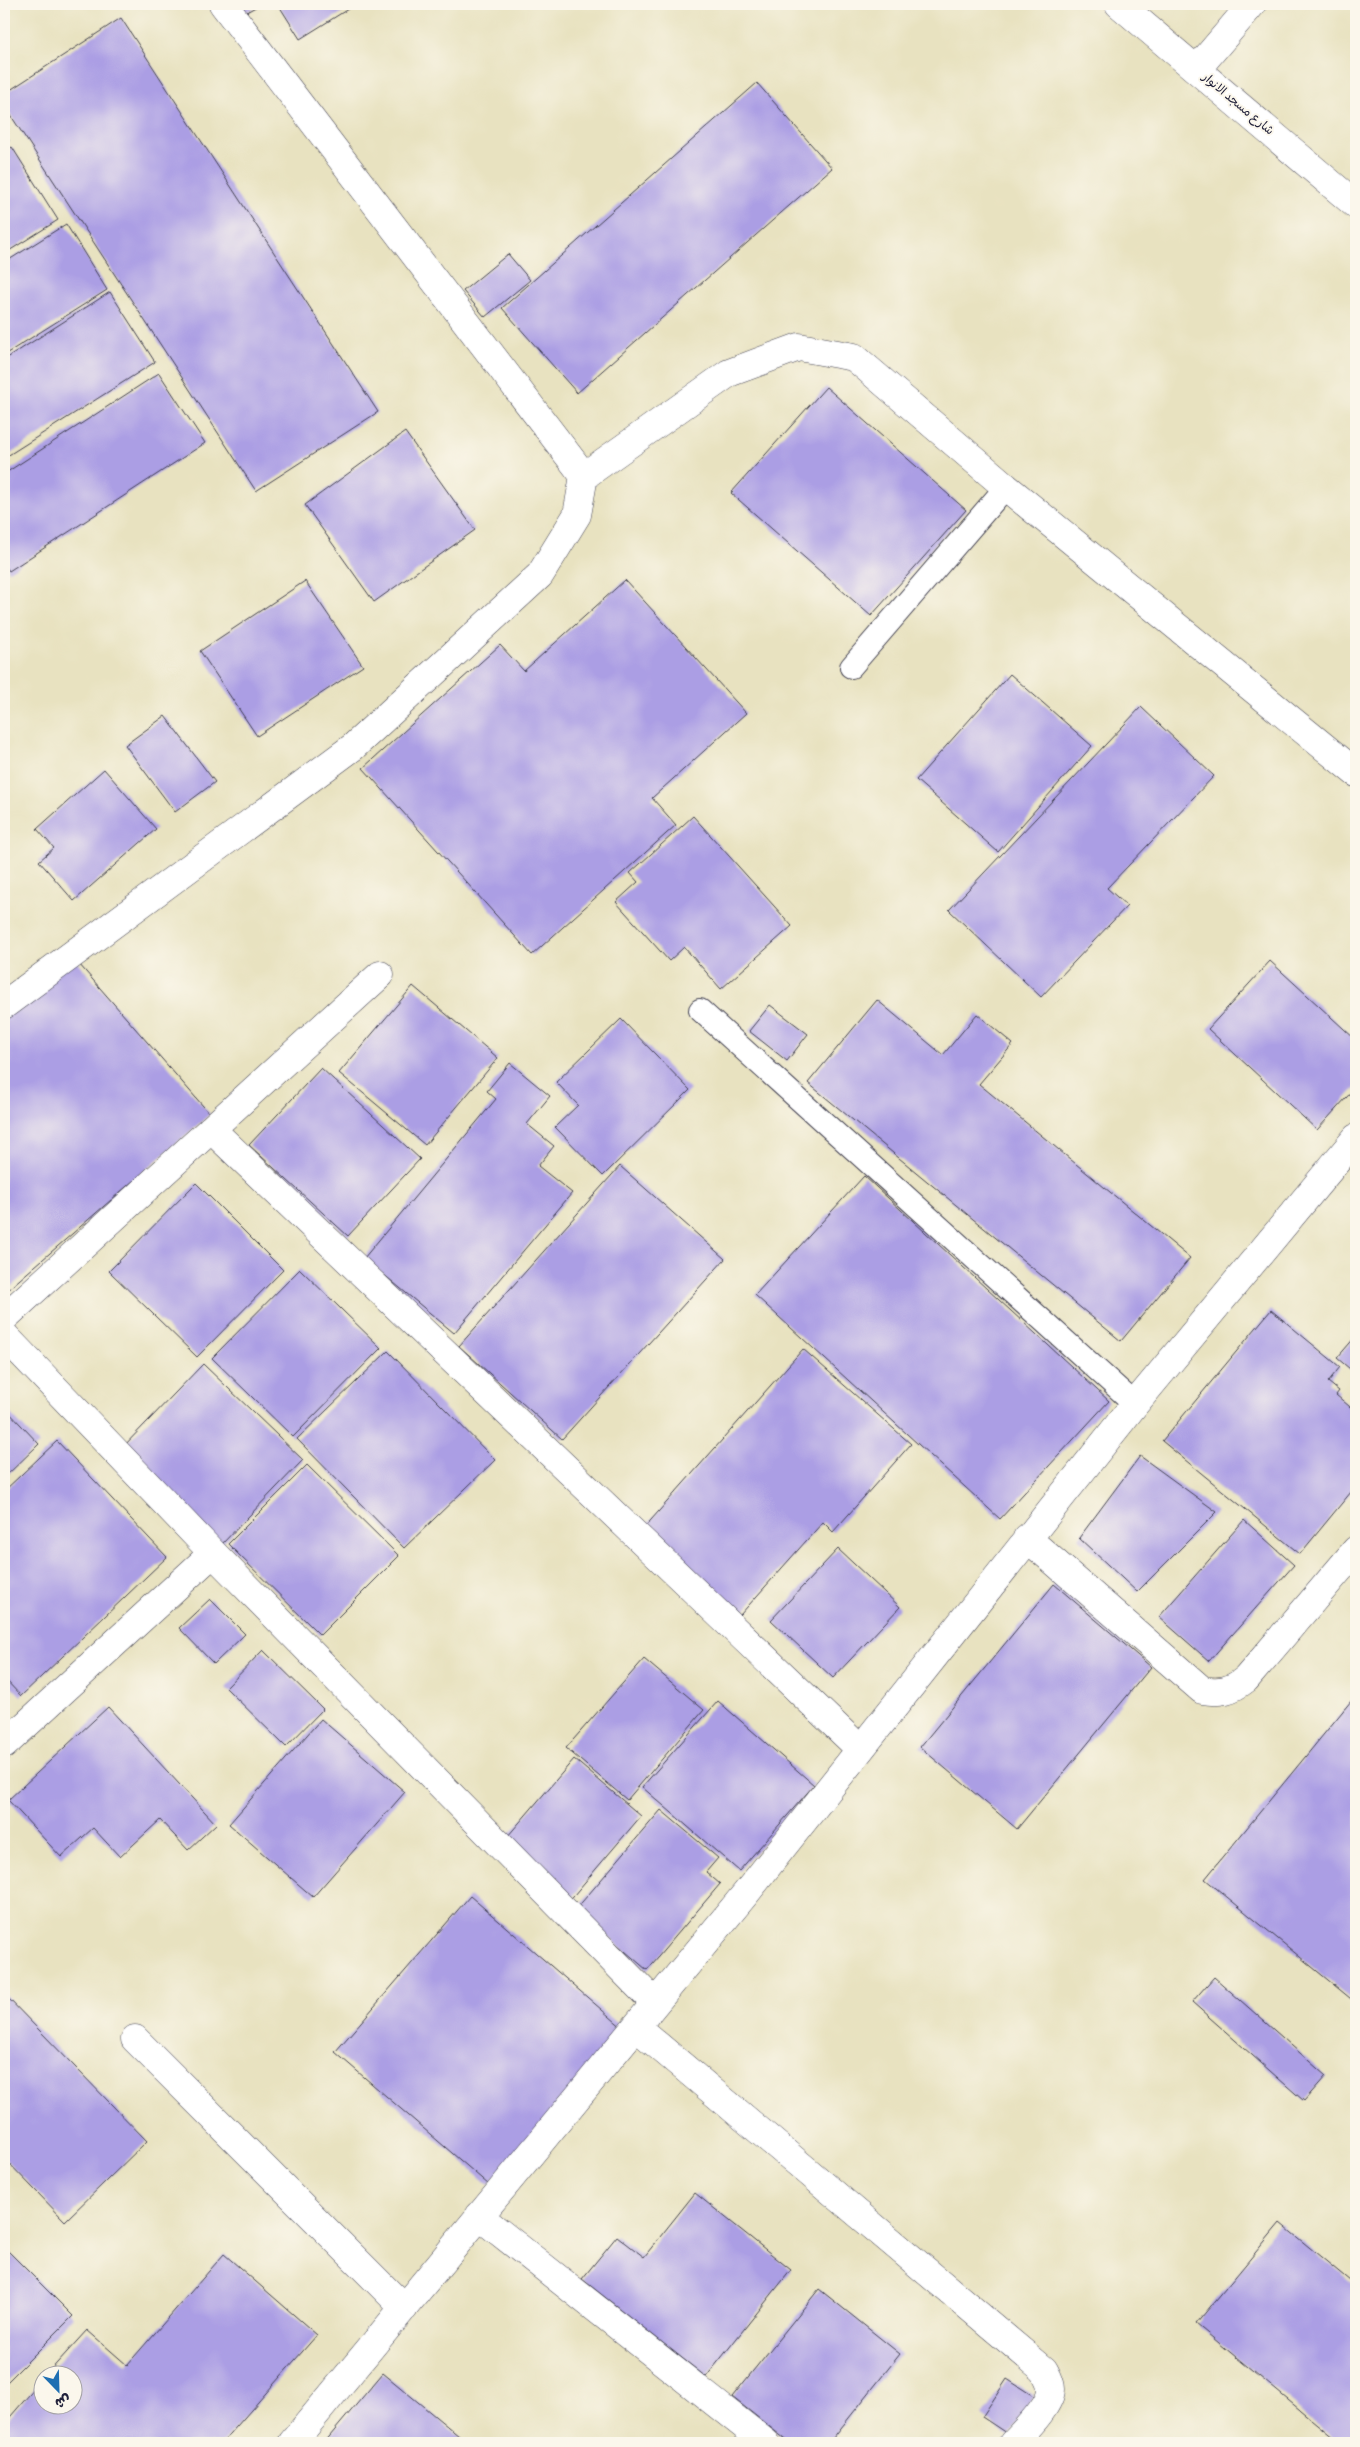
<svg xmlns="http://www.w3.org/2000/svg" width="1360" height="2447" viewBox="0 0 1360 2447" font-family="Pangolin,'Playpen Sans Arabic',sans-serif">
  <rect width="100%" height="100%" fill="#fbf7ec"/>
  <filter id="ink" filterUnits="userSpaceOnUse"><feTurbulence type="fractalNoise" baseFrequency=".02" numOctaves="2"/><feDisplacementMap in="SourceGraphic" scale="10" xChannelSelector="R" yChannelSelector="G"/><feConvolveMatrix kernelMatrix="1 2 1 2 8 2 1 2 1" color-interpolation-filters="sRGB"/></filter>
  <filter id="wash" filterUnits="userSpaceOnUse"><feTurbulence type="fractalNoise" baseFrequency=".0096" numOctaves="4" result="noise"/><feDisplacementMap in="SourceGraphic" scale="20" xChannelSelector="R" yChannelSelector="G"/><feGaussianBlur stdDeviation="1.12" result="paint"/><feColorMatrix in="noise" values="0 0 0 0 0 0 0 0 0 0 0 0 0 0 0 0 0 1.4 0 .05"/><feComposite in="paint" operator="in"/></filter>
  <g filter="url(#wash)">
    <rect width="100%" height="100%" fill="#e8e2c0"/>
    <g id="blocks">
      <!-- building -->
      <path fill="#ab9ee4" d="M 234,4 L 261,4 L 241,15 Z
        M 278,4 L 356,4 L 300,39 Z
        M 121,18 L 378,412 L 256,491 L 4,105 L 4,94 Z
        M 757,83 L 832,168 L 577,393 L 502,308 Z
        M 4,132 L 9,141 L 4,145 Z
        M 12,147 L 58,220 L 4,254 L 4,152 Z
        M 66,224 L 107,290 L 4,355 L 4,263 Z
        M 508,254 L 530,280 L 485,317 L 463,291 Z
        M 110,292 L 155,362 L 4,458 L 4,360 Z
        M 159,373 L 205,443 L 9,571 L 4,564 L 4,474 Z
        M 826,387 L 966,510 L 871,616 L 731,493 Z
        M 405,432 L 475,530 L 374,602 L 305,505 Z
        M 625,580 L 746,713 L 652,798 L 676,825 L 532,955 L 363,768 L 500,645 L 524,671 Z
        M 305,581 L 363,666 L 257,736 L 200,651 Z
        M 1010,674 L 1092,746 L 998,852 L 916,780 Z
        M 1141,707 L 1214,776 L 1107,888 L 1127,906 L 1041,997 L 949,910 Z
        M 165,716 L 215,782 L 175,812 L 125,745 Z
        M 104,769 L 156,829 L 74,901 L 39,861 L 54,848 L 37,829 Z
        M 693,816 L 792,926 L 721,989 L 684,947 L 669,961 L 616,902 L 638,882 L 630,873 Z
        M 72,956 L 210,1114 L 4,1293 L 4,1015 Z
        M 1270,961 L 1356,1040 L 1356,1087 L 1317,1130 L 1208,1029 Z
        M 413,986 L 498,1058 L 425,1145 L 339,1073 Z
        M 877,1000 L 943,1055 L 977,1014 L 1013,1044 L 979,1084 L 1190,1258 L 1121,1341 L 808,1083 Z
        M 770,1005 L 808,1034 L 787,1061 L 749,1031 Z
        M 621,1019 L 690,1090 L 603,1176 L 555,1127 L 578,1105 L 556,1082 Z
        M 510,1063 L 550,1096 L 527,1124 L 554,1146 L 538,1166 L 572,1193 L 454,1333 L 364,1258 L 496,1099 L 487,1091 Z
        M 321,1068 L 420,1159 L 348,1236 L 249,1145 Z
        M 620,1166 L 725,1259 L 562,1439 L 459,1346 Z
        M 864,1176 L 1109,1401 L 1000,1519 L 755,1295 Z
        M 196,1183 L 283,1270 L 197,1357 L 109,1271 Z
        M 300,1269 L 381,1348 L 293,1437 L 212,1358 Z
        M 1271,1310 L 1340,1367 L 1328,1382 L 1339,1391 L 1336,1395 L 1356,1412 L 1356,1486 L 1300,1554 L 1162,1441 Z
        M 1356,1336 L 1356,1374 L 1337,1358 Z
        M 803,1349 L 911,1444 L 833,1532 L 823,1522 L 740,1615 L 643,1529 Z
        M 388,1351 L 495,1460 L 404,1548 L 297,1439 Z
        M 203,1364 L 303,1460 L 220,1546 L 120,1450 Z
        M 4,1407 L 39,1444 L 4,1478 Z
        M 57,1441 L 167,1557 L 21,1696 L 4,1678 L 4,1491 Z
        M 1140,1456 L 1217,1512 L 1137,1592 L 1079,1538 Z
        M 307,1465 L 399,1556 L 320,1635 L 228,1544 Z
        M 1244,1520 L 1294,1565 L 1209,1661 L 1159,1617 Z
        M 838,1549 L 900,1607 L 833,1678 L 771,1620 Z
        M 1054,1584 L 1151,1667 L 1017,1829 L 920,1747 Z
        M 210,1599 L 245,1634 L 214,1664 L 179,1628 Z
        M 263,1650 L 323,1709 L 286,1747 L 226,1688 Z
        M 644,1659 L 704,1710 L 627,1800 L 566,1748 Z
        M 1356,1695 L 1356,2003 L 1205,1879 Z
        M 718,1701 L 814,1785 L 739,1871 L 642,1787 Z
        M 108,1707 L 216,1824 L 188,1850 L 160,1820 L 120,1857 L 93,1828 L 61,1857 L 8,1800 Z
        M 321,1719 L 405,1792 L 313,1897 L 229,1824 Z
        M 574,1759 L 641,1816 L 568,1902 L 501,1844 Z
        M 661,1810 L 718,1858 L 706,1872 L 720,1884 L 647,1970 L 576,1909 Z
        M 470,1896 L 624,2029 L 489,2185 L 335,2052 Z
        M 1214,1977 L 1326,2076 L 1304,2101 L 1192,2002 Z
        M 4,1994 L 147,2141 L 65,2221 L 4,2158 Z
        M 695,2193 L 791,2270 L 706,2377 L 582,2279 L 617,2236 L 644,2257 Z
        M 1280,2223 L 1356,2286 L 1356,2433 L 1348,2443 L 1340,2443 L 1196,2324 Z
        M 4,2247 L 73,2316 L 4,2385 Z
        M 224,2254 L 317,2335 L 222,2443 L 4,2443 L 4,2424 L 42,2380 L 42,2404 L 72,2404 L 72,2374 L 47,2374 L 87,2330 L 127,2365 Z
        M 819,2289 L 900,2354 L 829,2443 L 790,2443 L 732,2397 Z
        M 383,2373 L 465,2441 L 463,2443 L 324,2443 Z
        M 1007,2379 L 1035,2397 L 1009,2435 L 982,2417 Z"/>
    </g>
  </g>
  <g filter="url(#ink)">
    <use href="#blocks" fill-opacity="0" stroke="#403f4f" stroke-width="1"/>
    <g fill="none" stroke-linecap="round" stroke-linejoin="round">
      <!-- lane casing -->
      <g stroke="#403f4f" stroke-width="24">
        <path id="lane" d="M 851,667 L 1006,487
          M 700,1010 L 1135,1404"/>
      </g>
      <!-- street casing -->
      <g stroke="#403f4f" stroke-width="29">
        <path id="street" d="M 223,4 L 584,476
          M 1119,4 L 1356,205
          M 1197,69 L 1252,4
          M 4,1005 L 353,747 L 540,575 L 577,515 L 584,476 L 729,373 L 799,347 L 854,357 L 1006,487 L 1356,773
          M 211,1129 L 860,1749
          M 4,1318 L 380,975
          M 4,1335 L 213,1553 L 655,2003
          M 1027,1538 L 1202,1690 C 1220,1693 1231,1691 1246,1679 L 1356,1550
          M 4,1745 L 213,1553
          M 636,2027 L 1044,2370 C 1047,2376 1051,2382 1051,2389 C 1051,2405 1024,2431 1013,2443
          M 135,2039 L 404,2308
          M 479,2216 L 766,2443
          M 292,2443 L 747,1892 L 1135,1404 L 1356,1138"/>
      </g>
      <!-- lane -->
      <use href="#lane" stroke="#fff" stroke-width="22"/>
      <!-- street -->
      <use href="#street" stroke="#fff" stroke-width="28"/>
    </g>
  </g>
  <g text-anchor="middle" dominant-baseline="central" stroke-width="4" stroke-linejoin="round" paint-order="stroke">
    <!-- street labels -->
    <g font-size="12" fill="#22223b" stroke="#fbf7ec">
      <text transform="translate(1238 104) rotate(40)">شارع مسجد الانوار</text>
    </g>
  </g>
  <!-- margin -->
  <rect width="1360" height="2447" fill="none" stroke="#fbf7ec" stroke-width="20"/>
  <!-- north arrow -->
  <g transform="translate(58 2390) rotate(157)"><circle r="24" fill="#fbf7ec" stroke="#a4a2a5"/>
  <path d="M0-4L9 19L0 12L-9 19Z" fill="#1f6fb2"/>
  <text y="-8" font-size="14" font-weight="bold" text-anchor="middle" fill="#22223b">ش</text>
  </g>
</svg>
